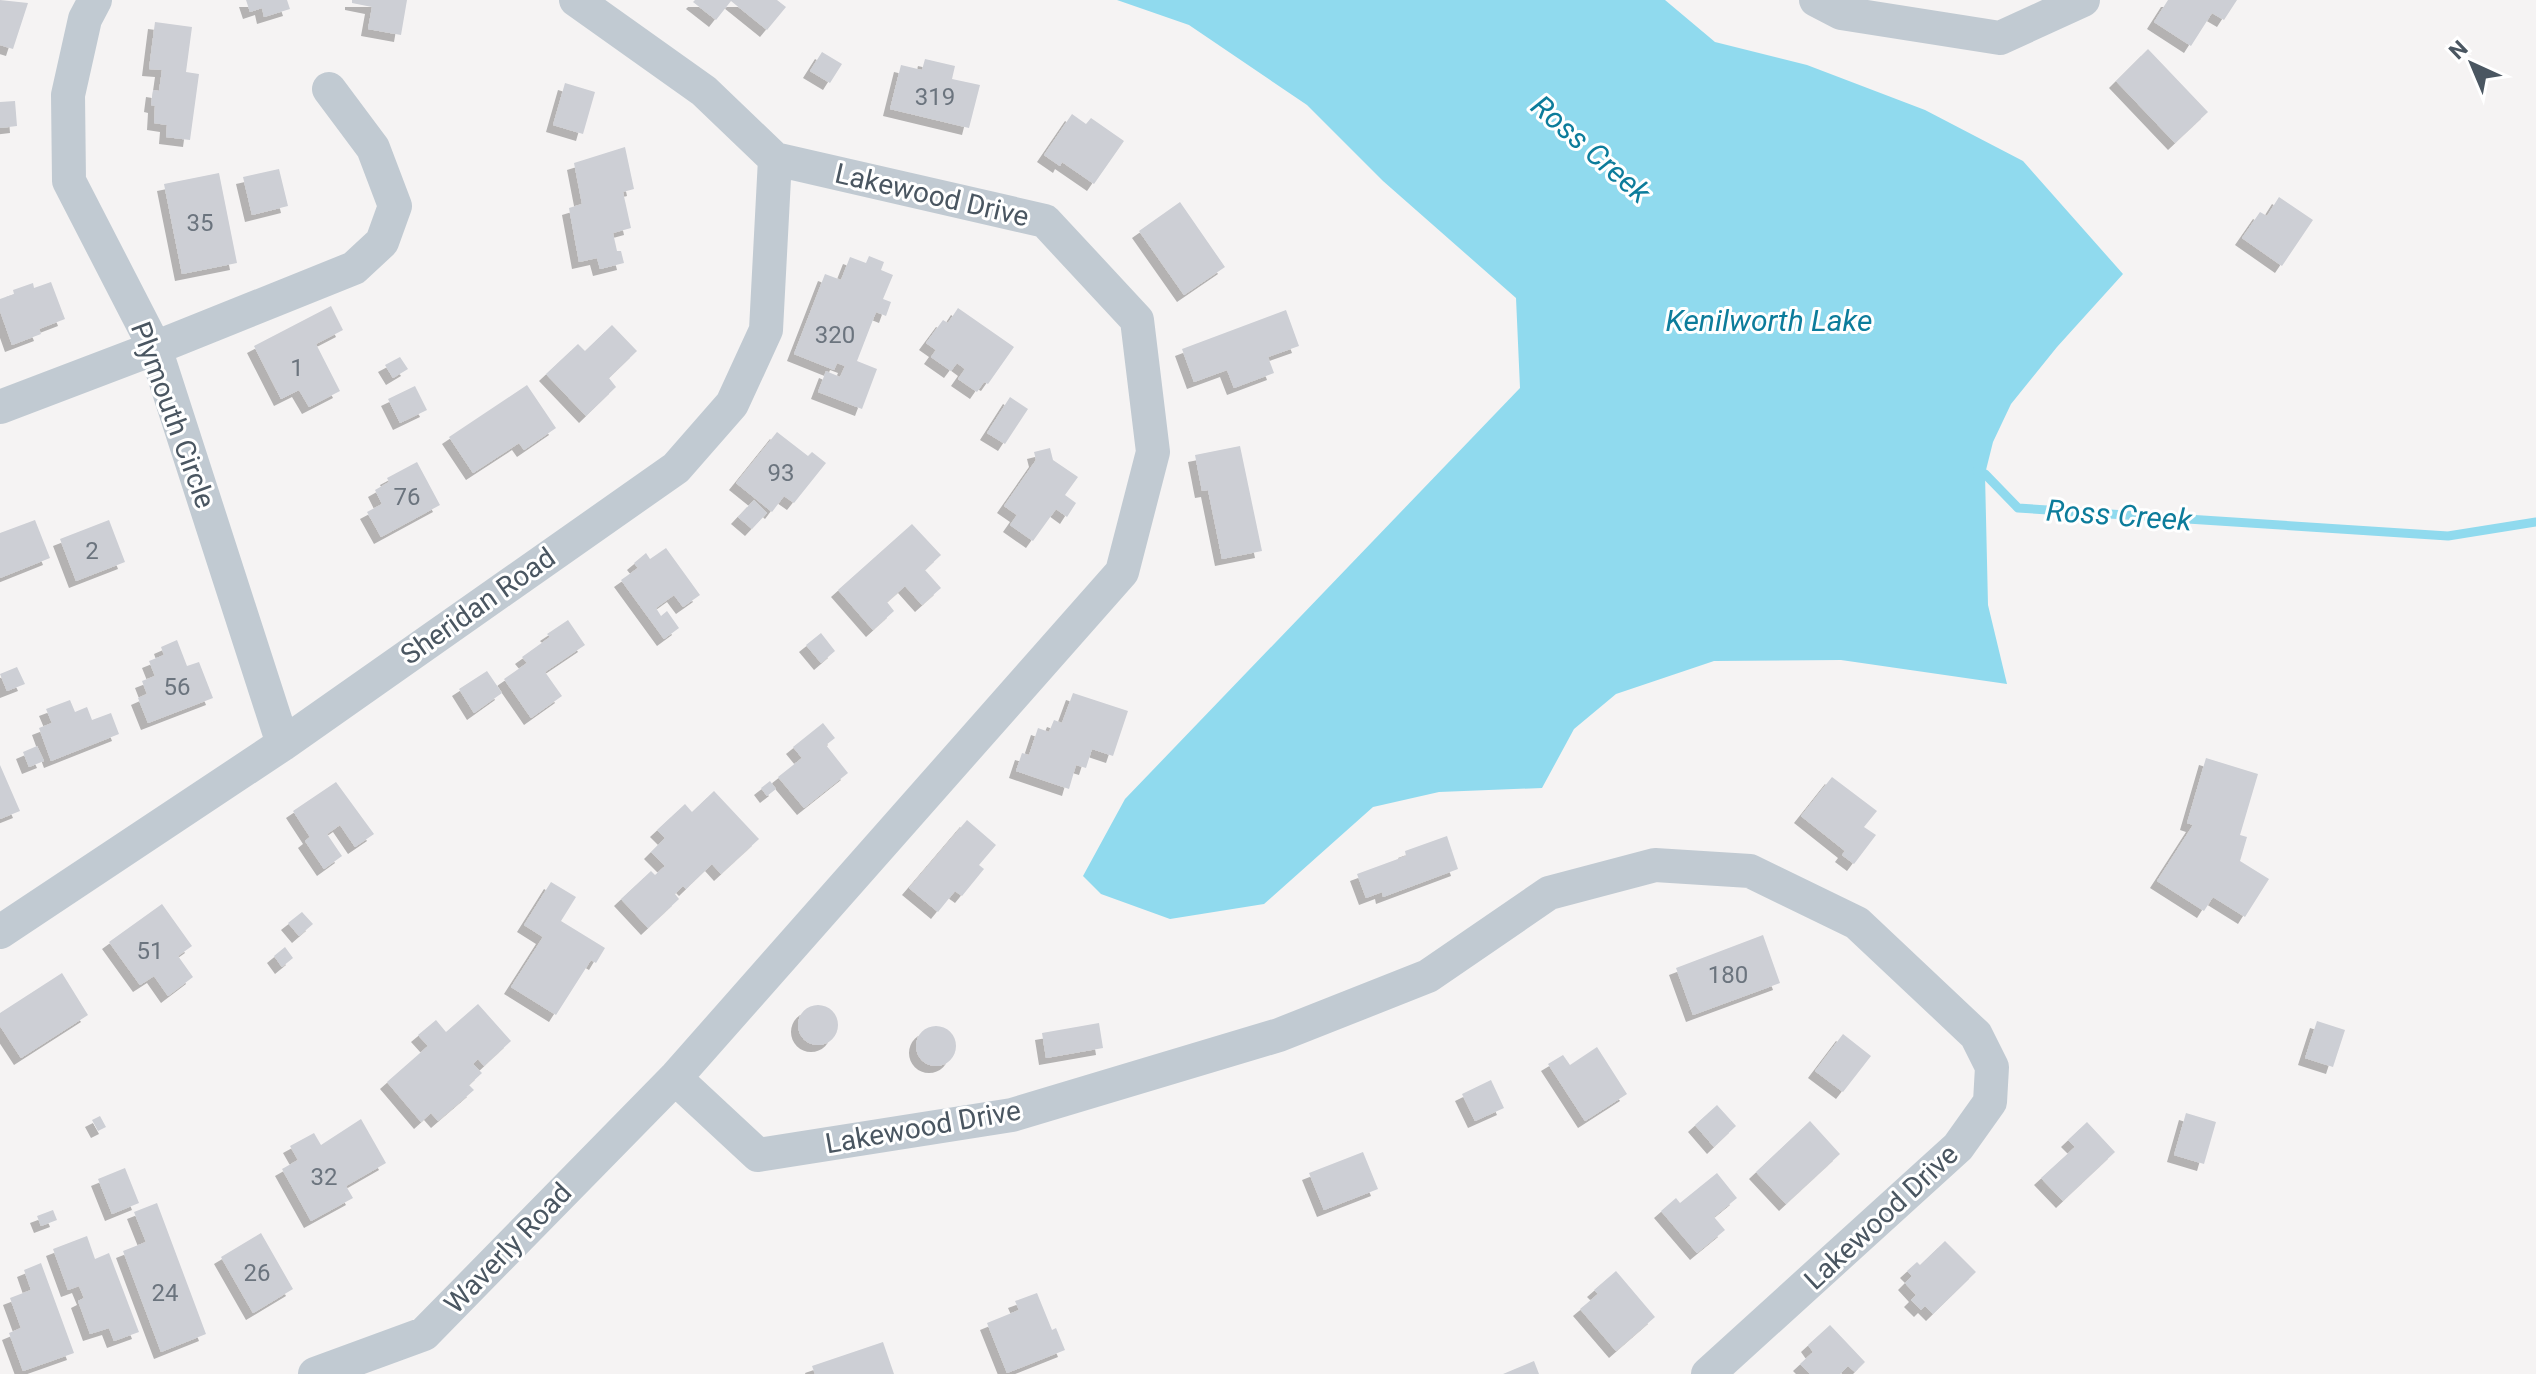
<svg xmlns="http://www.w3.org/2000/svg" width="2536" height="1374" viewBox="0 0 2536 1374" font-family="Roboto,sans-serif">
  <defs>
    <filter id="shadow"><feDropShadow dx="-7" dy="7" stdDeviation="0" flood-color="#0004"/></filter>
  </defs>
  <rect width="100%" height="100%" fill="#f5f3f3"/>
  <!-- water -->
  <path fill="#90daee" d="M 1117,0 L 1665,0 L 1715,42 L 1807,65 L 1925,110 L 2023,161 L 2123,274 L 2057,347 L 2011,404 L 1993,442 L 1985,474 L 1988,605 L 2007,684 L 1841,660 L 1714,661 L 1616,694 L 1574,729 L 1542,788 L 1439,792 L 1373,807 L 1264,904 L 1170,919 L 1101,894 L 1083,876 L 1125,799 L 1520,388 L 1516,298 L 1383,181 L 1307,105 L 1189,25 Z"/>
  <g fill="none" stroke-linecap="round" stroke-linejoin="round">
    <!-- stream -->
    <path stroke="#90daee" stroke-width="9" d="M 1977,471 L 1985,474 L 2018,508 L 2448,536 L 2536,522"/>
  </g>
  <!-- building -->
  <path fill="#cdcfd5" filter="url(#shadow)" d="M 0,0 L 28,3 L 13,49 L 0,45 Z
    M 246,0 L 287,0 L 290,9 L 264,17 L 262,8 L 250,12 Z
    M 352,0 L 407,0 L 401,35 L 368,29 L 372,7 L 352,3 Z
    M 695,0 L 777,0 L 786,7 L 767,30 L 731,1 L 716,20 L 693,2 Z
    M 2168,0 L 2237,0 L 2224,20 L 2212,13 L 2191,46 L 2154,22 Z
    M 155,22 L 192,27 L 186,72 L 199,74 L 190,140 L 166,137 L 167,125 L 154,123 L 155,106 L 151,105 L 153,90 L 159,91 L 162,70 L 149,69 Z
    M 2148,49 L 2208,112 L 2175,143 L 2116,81 Z
    M 822,52 L 842,64 L 830,83 L 810,71 Z
    M 925,59 L 955,66 L 952,79 L 980,85 L 969,128 L 890,109 L 901,65 L 922,70 Z
    M 565,83 L 595,92 L 583,134 L 553,125 Z
    M 15,101 L 17,126 L 0,128 L 0,102 Z
    M 1072,114 L 1086,124 L 1091,118 L 1124,141 L 1094,184 L 1062,162 L 1060,166 L 1044,155 Z
    M 625,147 L 634,189 L 623,192 L 631,228 L 613,233 L 617,251 L 621,251 L 624,263 L 600,269 L 597,258 L 579,262 L 569,208 L 582,204 L 574,163 Z
    M 279,169 L 288,206 L 252,215 L 243,177 Z
    M 219,173 L 237,263 L 182,274 L 164,184 Z
    M 2279,197 L 2313,220 L 2282,266 L 2242,238 L 2260,212 L 2267,216 Z
    M 1180,202 L 1225,267 L 1184,295 L 1139,231 Z
    M 869,256 L 884,262 L 881,270 L 893,275 L 883,299 L 891,302 L 886,316 L 876,312 L 857,361 L 877,369 L 862,409 L 818,392 L 826,371 L 840,377 L 845,366 L 837,363 L 834,370 L 794,354 L 825,274 L 841,280 L 850,257 L 866,263 Z
    M 51,282 L 65,319 L 39,329 L 41,334 L 12,345 L 0,311 L 0,299 L 14,294 L 13,290 L 33,283 L 34,288 Z
    M 331,306 L 343,330 L 316,344 L 340,391 L 309,407 L 299,390 L 281,399 L 254,346 Z
    M 958,308 L 1014,347 L 988,384 L 984,382 L 977,392 L 958,379 L 965,369 L 957,363 L 951,371 L 931,357 L 936,350 L 926,343 L 943,320 L 948,323 Z
    M 1286,310 L 1299,346 L 1268,357 L 1274,373 L 1234,388 L 1227,370 L 1194,382 L 1182,349 Z
    M 612,325 L 637,351 L 609,378 L 616,387 L 586,416 L 546,374 L 578,344 L 585,351 Z
    M 400,357 L 408,369 L 393,378 L 385,365 Z
    M 527,385 L 556,428 L 524,450 L 519,443 L 473,473 L 449,437 Z
    M 415,386 L 427,410 L 400,423 L 388,399 Z
    M 1010,397 L 1028,409 L 1005,444 L 987,433 Z
    M 777,432 L 808,456 L 812,452 L 826,463 L 794,503 L 784,496 L 772,512 L 736,483 Z
    M 1240,446 L 1262,551 L 1222,559 L 1208,490 L 1202,491 L 1195,455 Z
    M 1050,448 L 1053,460 L 1078,477 L 1065,495 L 1076,503 L 1067,517 L 1056,509 L 1033,541 L 1010,525 L 1017,515 L 1004,506 L 1036,460 L 1034,452 Z
    M 417,462 L 440,505 L 381,537 L 367,512 L 382,504 L 375,490 L 389,482 L 387,478 Z
    M 754,500 L 767,513 L 752,529 L 738,517 Z
    M 35,520 L 50,558 L 0,578 L 0,533 Z
    M 109,520 L 125,562 L 76,581 L 60,539 Z
    M 912,524 L 941,555 L 925,570 L 941,588 L 922,605 L 905,586 L 887,602 L 894,611 L 873,630 L 838,590 Z
    M 666,548 L 700,595 L 683,607 L 674,595 L 656,608 L 661,616 L 667,611 L 679,628 L 664,639 L 621,580 L 638,568 L 634,563 L 646,553 L 650,559 Z
    M 568,620 L 585,645 L 545,672 L 562,696 L 531,718 L 504,679 L 527,663 L 522,657 L 550,637 L 547,634 Z
    M 821,633 L 835,651 L 821,663 L 806,645 Z
    M 177,640 L 187,666 L 199,662 L 213,698 L 148,723 L 138,698 L 147,694 L 142,681 L 155,676 L 149,661 L 164,655 L 161,647 Z
    M 17,667 L 25,684 L 7,691 L 0,674 Z
    M 487,671 L 502,693 L 474,713 L 459,689 Z
    M 1073,693 L 1128,711 L 1113,756 L 1092,749 L 1086,768 L 1076,765 L 1069,789 L 1016,771 L 1022,753 L 1029,755 L 1038,728 L 1049,732 L 1054,720 L 1062,723 Z
    M 70,700 L 75,712 L 87,707 L 92,720 L 111,713 L 119,734 L 51,761 L 39,728 L 52,723 L 46,709 Z
    M 823,723 L 835,738 L 826,745 L 848,773 L 804,808 L 778,777 L 802,758 L 793,747 Z
    M 37,746 L 44,761 L 29,767 L 23,752 Z
    M 2206,758 L 2258,774 L 2240,835 L 2247,837 L 2240,861 L 2269,879 L 2245,917 L 2213,897 L 2204,911 L 2157,881 L 2193,825 L 2187,823 Z
    M 0,765 L 20,811 L 0,819 Z
    M 1832,777 L 1877,811 L 1864,827 L 1876,835 L 1854,864 L 1842,855 L 1845,851 L 1801,816 Z
    M 770,781 L 776,789 L 767,796 L 761,788 Z
    M 336,782 L 374,834 L 355,847 L 340,825 L 327,834 L 342,856 L 324,869 L 305,841 L 310,837 L 293,811 Z
    M 714,791 L 759,839 L 721,874 L 712,864 L 686,889 L 683,886 L 675,894 L 679,899 L 648,928 L 621,899 L 651,871 L 655,875 L 665,866 L 651,852 L 665,838 L 657,830 L 685,804 L 692,812 Z
    M 967,820 L 996,845 L 979,865 L 984,869 L 962,896 L 955,891 L 938,912 L 909,888 Z
    M 1447,836 L 1458,869 L 1383,897 L 1382,892 L 1366,898 L 1357,874 L 1406,856 L 1405,851 Z
    M 551,882 L 576,897 L 561,921 L 605,948 L 596,963 L 591,960 L 556,1015 L 511,987 L 543,937 L 524,925 Z
    M 162,904 L 192,946 L 178,956 L 193,977 L 168,996 L 154,976 L 140,985 L 109,942 Z
    M 302,912 L 313,924 L 299,936 L 288,923 Z
    M 1763,935 L 1780,983 L 1693,1015 L 1676,968 Z
    M 285,947 L 293,958 L 282,967 L 274,956 Z
    M 62,973 L 88,1015 L 21,1058 L 0,1026 L 0,1013 Z
    M 478,1004 L 511,1041 L 484,1066 L 478,1059 L 473,1064 L 482,1073 L 469,1085 L 474,1090 L 438,1121 L 431,1113 L 421,1122 L 387,1082 L 428,1046 L 418,1035 L 436,1020 L 446,1032 Z
    M798 1025a20 20 0 1 1 40 0a20 20 0 1 1-40 0Z
    M 2317,1021 L 2345,1030 L 2333,1067 L 2305,1058 Z
    M 1099,1023 L 1103,1048 L 1046,1058 L 1042,1033 Z
    M916 1046a20 20 0 1 1 40 0a20 20 0 1 1-40 0Z
    M 1843,1034 L 1871,1056 L 1843,1092 L 1815,1071 Z
    M 1597,1047 L 1627,1094 L 1585,1121 L 1548,1064 L 1563,1055 L 1570,1065 Z
    M 1491,1080 L 1504,1108 L 1475,1121 L 1462,1094 Z
    M 1717,1105 L 1736,1126 L 1714,1147 L 1695,1125 Z
    M 2186,1113 L 2216,1122 L 2204,1164 L 2174,1155 Z
    M 100,1116 L 106,1127 L 98,1131 L 92,1120 Z
    M 361,1119 L 386,1163 L 346,1186 L 353,1198 L 311,1221 L 282,1169 L 298,1160 L 290,1146 L 314,1133 L 321,1145 Z
    M 1810,1121 L 1840,1154 L 1786,1204 L 1756,1172 Z
    M 2087,1122 L 2115,1152 L 2063,1201 L 2041,1178 L 2075,1147 L 2068,1140 Z
    M 1363,1152 L 1378,1189 L 1324,1210 L 1309,1173 Z
    M 125,1168 L 139,1203 L 112,1214 L 98,1179 Z
    M 1717,1173 L 1737,1198 L 1714,1217 L 1725,1230 L 1697,1253 L 1661,1211 L 1676,1198 L 1680,1203 Z
    M 157,1203 L 206,1334 L 161,1352 L 123,1251 L 146,1242 L 134,1212 Z
    M 53,1210 L 57,1220 L 41,1226 L 37,1216 Z
    M 261,1233 L 293,1289 L 253,1313 L 221,1257 Z
    M 87,1236 L 95,1259 L 109,1253 L 139,1332 L 114,1341 L 109,1328 L 90,1334 L 78,1301 L 84,1298 L 79,1286 L 68,1290 L 53,1249 Z
    M 1945,1241 L 1976,1272 L 1933,1314 L 1925,1306 L 1921,1310 L 1911,1300 L 1916,1295 L 1905,1283 L 1912,1276 L 1907,1271 L 1917,1262 L 1920,1265 Z
    M 41,1263 L 74,1353 L 23,1371 L 9,1333 L 21,1328 L 10,1298 L 31,1290 L 24,1270 Z
    M 1616,1271 L 1655,1317 L 1616,1351 L 1580,1309 L 1598,1294 L 1594,1290 Z
    M 1037,1293 L 1052,1330 L 1056,1328 L 1065,1350 L 1007,1373 L 987,1323 L 1019,1310 L 1015,1301 Z
    M 1830,1325 L 1865,1362 L 1855,1372 L 1848,1366 L 1840,1374 L 1810,1374 L 1800,1364 L 1813,1352 L 1808,1345 Z
    M 883,1342 L 894,1374 L 815,1374 L 812,1366 Z
    M 1534,1361 L 1539,1374 L 1503,1374 Z"/>
  <g fill="none" stroke-linecap="round" stroke-linejoin="round">
    <!-- minor -->
    <path stroke="#c1cad2" stroke-width="34" d="M 95,0 L 85,19 L 68,95 L 69,181 L 155,348 L 283,744
      M 576,0 L 704,91 L 775,159
      M 1816,0 L 1841,13 L 2000,38 L 2083,0
      M 0,407 L 155,348 L 354,268 L 382,242 L 395,206 L 373,148 L 329,89
      M 0,932 L 283,744 L 676,468 L 732,404 L 766,330 L 775,159
      M 675,1078 L 758,1155 L 1012,1115 L 1279,1035 L 1428,976 L 1549,893 L 1655,865 L 1750,871 L 1857,923 L 1976,1035 L 1992,1067 L 1990,1102 L 1958,1147 L 1708,1374
      M 315,1374 L 424,1334 L 675,1078 L 1122,572 L 1153,452 L 1137,320 L 1045,221 L 775,159"/>
  </g>
  <g text-anchor="middle" dominant-baseline="central" stroke-width="6" stroke-linejoin="round" paint-order="stroke">
    <!-- number labels -->
    <g font-size="24" fill="#6b747e">
      <text x="935" y="97">319</text>
      <text x="200" y="223">35</text>
      <text x="835" y="335">320</text>
      <text x="297" y="368">1</text>
      <text x="781" y="473">93</text>
      <text x="407" y="497">76</text>
      <text x="92" y="551">2</text>
      <text x="177" y="687">56</text>
      <text x="150" y="951">51</text>
      <text x="1728" y="975">180</text>
      <text x="324" y="1177">32</text>
      <text x="257" y="1273">26</text>
      <text x="165" y="1293">24</text>
    </g>
    <!-- street labels -->
    <g font-size="28" fill="#4a5661" stroke="#fff">
      <text transform="translate(932 195) rotate(13)">Lakewood Drive</text>
      <text transform="translate(173 415) rotate(70)">Plymouth Circle</text>
      <text transform="translate(478 606) rotate(-35)">Sheridan Road</text>
      <text transform="translate(923 1127) rotate(-10)">Lakewood Drive</text>
      <text transform="translate(1881 1217) rotate(-43)">Lakewood Drive</text>
      <text transform="translate(508 1248) rotate(-46)">Waverly Road</text>
    </g>
    <!-- water labels -->
    <g font-size="30" font-style="italic" fill="#0c7c9b" stroke="#fff">
      <text transform="translate(1591 149) rotate(41)">Ross Creek</text>
      <text x="1769" y="320">Kenilworth Lake</text>
      <text transform="translate(2119 515) rotate(4)">Ross Creek</text>
    </g>
  </g>
  <!-- north arrow -->
  <g transform="translate(2472 64) rotate(316)" stroke="#ffffff" stroke-width="6" paint-order="stroke">
  <path d="M0-6L14 30L0 20L-14 30Z" fill="#4a5661"/>
  <text y="-12" font-size="22" font-weight="bold" text-anchor="middle" fill="#4a5661">N</text>
  </g>
</svg>
